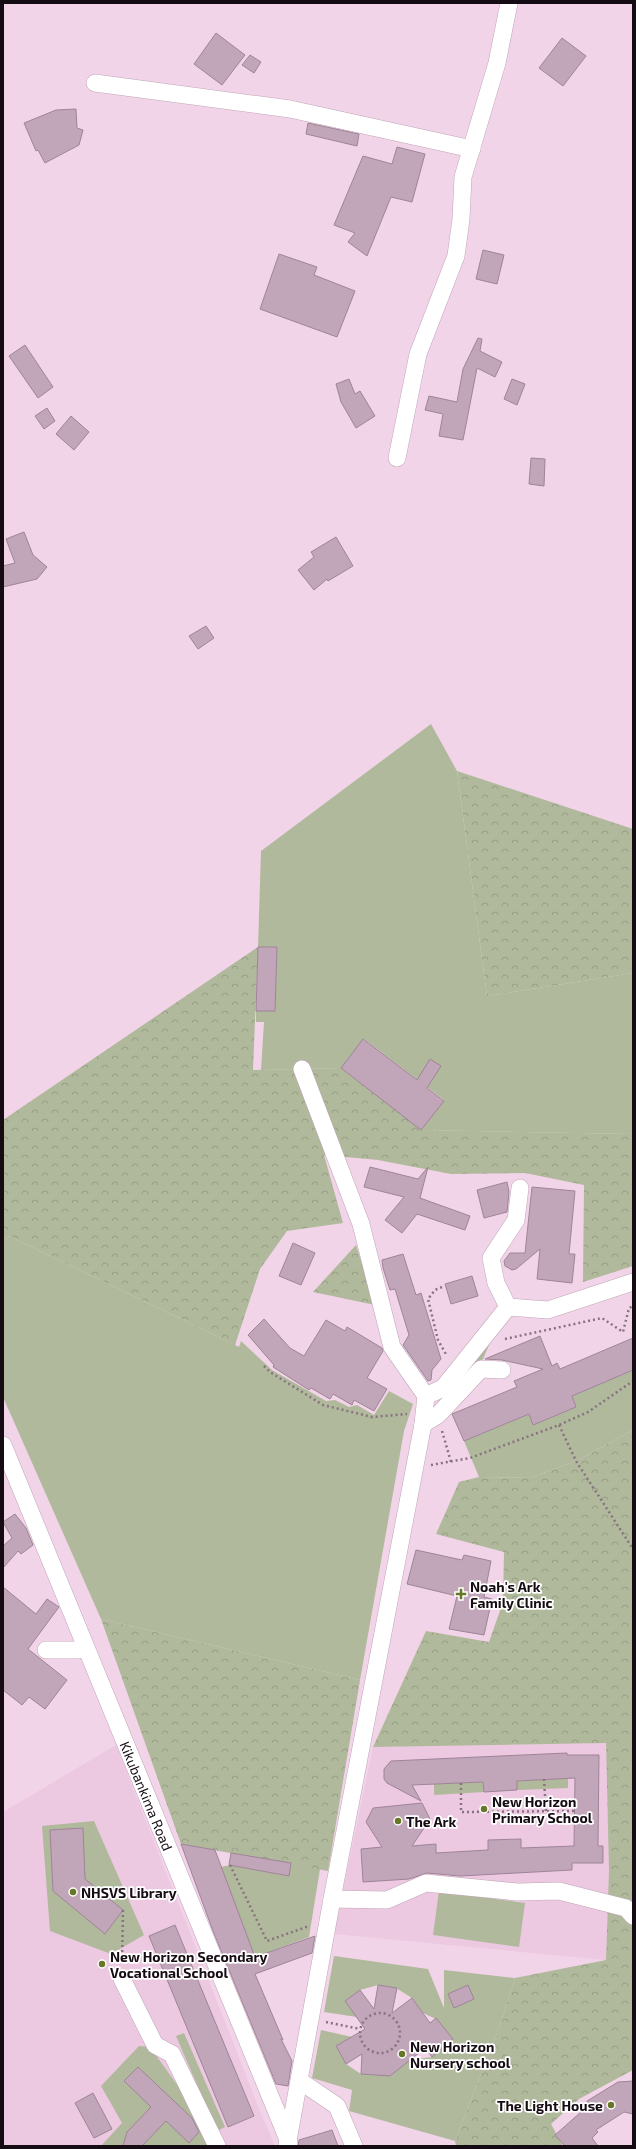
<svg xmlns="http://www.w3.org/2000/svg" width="636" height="2149" viewBox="0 0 636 2149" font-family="'Exo 2',sans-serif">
  <defs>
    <pattern id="forest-crowns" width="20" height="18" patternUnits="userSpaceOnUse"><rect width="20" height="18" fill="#b0b99b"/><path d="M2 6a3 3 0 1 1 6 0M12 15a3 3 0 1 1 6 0" fill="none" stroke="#969e84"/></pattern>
  </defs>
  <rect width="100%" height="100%" fill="#f2d4e8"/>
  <!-- built -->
  <path fill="#ecc8e1" d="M 606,1743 L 609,1870 L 606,1960 L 334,1934 L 373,1747 Z
    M 116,1745 L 262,2116 L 275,2146 L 3,2146 L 3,1812 Z"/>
  <!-- green -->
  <path fill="#b0b99b" d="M 431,724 L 457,771 L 487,996 L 633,973 L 633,1134 L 421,1130 L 444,1100 L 364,1039 L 341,1068 L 261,1070 L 264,1022 L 256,1022 L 256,1011 L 275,1011 L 277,947 L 258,947 L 261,851 Z
    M 9,1236 L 235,1345 L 239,1347 L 241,1341 L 272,1370 L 326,1401 L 335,1400 L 349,1407 L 357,1405 L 374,1415 L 389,1391 L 413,1404 L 404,1431 L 360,1680 L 101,1619 L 3,1397 L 3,1242 Z
    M 495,1331 L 483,1359 L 442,1399 Z
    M 633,1370 L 633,1430 L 576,1461 L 530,1478 L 479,1477 L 464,1441 L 529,1414 L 533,1425 L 576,1407 L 572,1396 Z
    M 568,1778 L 568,1788 L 517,1790 L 517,1781 Z
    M 483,1782 L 484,1792 L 434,1795 L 434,1784 Z
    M 94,1821 L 144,1935 L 111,1954 L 50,1931 L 42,1826 Z
    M 291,1863 L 320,1869 L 309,1937 L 255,1957 L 221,1867 L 230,1865 L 289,1876 Z
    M 439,1891 L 525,1903 L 519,1947 L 433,1935 Z
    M 334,1956 L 428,1969 L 444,2008 L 444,1970 L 515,1978 L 500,2025 L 455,2141 L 349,2111 L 352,2090 L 312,2078 L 321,2030 L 352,2037 L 336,2046 L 346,2064 L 361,2074 L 381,2075 L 395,2072 L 410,2060 L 432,2057 L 453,2039 L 436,2019 L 423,2013 L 412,1998 L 396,1988 L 378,1985 L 360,1990 L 345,2001 L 357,2017 L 324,2012 Z
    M 184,2033 L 225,2127 L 217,2131 L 176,2036 Z
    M 139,2046 L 150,2047 L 183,2093 L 213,2146 L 101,2146 L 122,2123 L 101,2086 Z"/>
  <!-- forest -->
  <path fill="url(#forest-crowns)" d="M 457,771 L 633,829 L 633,973 L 487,996 Z
    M 258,947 L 253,1070 L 341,1068 L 422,1130 L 633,1134 L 633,1266 L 583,1282 L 584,1185 L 525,1173 L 451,1174 L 378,1160 L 324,1155 L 343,1223 L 287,1231 L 260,1269 L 235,1345 L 9,1236 L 3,1242 L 3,1120 Z
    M 356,1245 L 375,1305 L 313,1292 Z
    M 633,1430 L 633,2070 L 579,2099 L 551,2124 L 563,2146 L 456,2146 L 455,2141 L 500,2025 L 515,1978 L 606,1960 L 609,1870 L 606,1743 L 373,1747 L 426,1631 L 489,1642 L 503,1602 L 504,1552 L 436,1534 L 459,1482 L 479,1477 L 530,1478 L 576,1461 Z
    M 101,1619 L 360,1680 L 328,1871 L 181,1844 Z"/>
  <!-- building -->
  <path fill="#c1a5b8" stroke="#9f8497" d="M 216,33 L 245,55 L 222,85 L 194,64 Z
    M 562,38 L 586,56 L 563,86 L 539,68 Z
    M 250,55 L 261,62 L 254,73 L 242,65 Z
    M 76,109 L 77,128 L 83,130 L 79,145 L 45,163 L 38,150 L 36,151 L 24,123 L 56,110 Z
    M 308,123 L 359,134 L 357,146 L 306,134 Z
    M 397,147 L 425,154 L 412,202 L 391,197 L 367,256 L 348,242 L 355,233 L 334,225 L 363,156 L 392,164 Z
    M 483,250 L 504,255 L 497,284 L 476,279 Z
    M 279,254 L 317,267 L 314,275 L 355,291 L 337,337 L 260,309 Z
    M 478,338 L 482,339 L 480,351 L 502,362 L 495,377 L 477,368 L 463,440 L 439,436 L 443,414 L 425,410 L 429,396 L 457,402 L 463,369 Z
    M 25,345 L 53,387 L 38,398 L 9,356 Z
    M 349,379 L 355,394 L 360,391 L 375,416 L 356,428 L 341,402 L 336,384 Z
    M 512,379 L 525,384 L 517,405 L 504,399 Z
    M 47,408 L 55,421 L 44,429 L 35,416 Z
    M 71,416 L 89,432 L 74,450 L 56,434 Z
    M 531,458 L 545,459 L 544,486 L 529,484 Z
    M 24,532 L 33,555 L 47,567 L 37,579 L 3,587 L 3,566 L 15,563 L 6,539 Z
    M 336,537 L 353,566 L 328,581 L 327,579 L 314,590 L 298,570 L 314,557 L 311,552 Z
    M 206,626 L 214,638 L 198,649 L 189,636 Z
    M 258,947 L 277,947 L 275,1011 L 256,1011 Z
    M 363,1039 L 417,1080 L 430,1059 L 441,1066 L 427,1088 L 444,1101 L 421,1130 L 341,1068 Z
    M 370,1167 L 418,1179 L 428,1167 L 420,1198 L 470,1216 L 465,1230 L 417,1214 L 402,1233 L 385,1220 L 404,1197 L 364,1187 Z
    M 507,1182 L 509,1192 L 507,1212 L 484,1218 L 477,1190 Z
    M 532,1187 L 575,1191 L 569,1254 L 575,1254 L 572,1283 L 537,1279 L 540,1249 L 516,1269 L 512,1270 L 505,1266 L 504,1261 L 510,1253 L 525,1253 Z
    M 293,1243 L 315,1253 L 301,1285 L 279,1276 Z
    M 403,1254 L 416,1295 L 421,1293 L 441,1359 L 432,1370 L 431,1380 L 428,1381 L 403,1345 L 409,1335 L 395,1289 L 390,1290 L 383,1268 L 382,1260 Z
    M 472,1276 L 478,1296 L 451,1304 L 445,1284 Z
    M 264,1319 L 290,1348 L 304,1356 L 326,1320 L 345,1331 L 347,1327 L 382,1348 L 383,1351 L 367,1378 L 387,1389 L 374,1411 L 354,1400 L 352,1405 L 333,1394 L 330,1399 L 311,1388 L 309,1390 L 273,1367 L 274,1365 L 248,1335 Z
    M 540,1336 L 552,1366 L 557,1363 L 560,1369 L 633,1338 L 633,1370 L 572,1396 L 576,1407 L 533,1425 L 529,1414 L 464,1441 L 452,1414 L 517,1387 L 514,1381 L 543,1369 L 502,1360 L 485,1359 Z
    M 15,1514 L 26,1528 L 33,1545 L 21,1554 L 18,1551 L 3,1568 L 3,1546 L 12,1538 L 3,1522 Z
    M 416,1550 L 462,1560 L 464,1555 L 491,1561 L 484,1597 L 492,1599 L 484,1635 L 449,1629 L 457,1596 L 407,1584 Z
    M 3,1587 L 36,1614 L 47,1599 L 59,1607 L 28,1649 L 67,1680 L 45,1709 L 29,1697 L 22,1705 L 3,1690 Z
    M 567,1753 L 567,1755 L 599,1755 L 598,1846 L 603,1846 L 603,1863 L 572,1863 L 572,1870 L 460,1876 L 427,1873 L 409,1879 L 363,1882 L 361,1849 L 382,1847 L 366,1822 L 373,1808 L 422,1803 L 430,1819 L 412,1846 L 436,1844 L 436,1853 L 488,1850 L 488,1840 L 521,1839 L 521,1848 L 574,1846 L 575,1778 L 517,1781 L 517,1790 L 484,1792 L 483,1782 L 412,1785 L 421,1801 L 387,1783 L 384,1779 L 384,1769 L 391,1761 Z
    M 83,1828 L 85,1879 L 123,1910 L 105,1934 L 53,1891 L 50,1830 Z
    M 181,1844 L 215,1850 L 255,1957 L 315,1936 L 312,1953 L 255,1974 L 283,2040 L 281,2039 L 292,2061 L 288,2086 L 276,2084 L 213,1931 Z
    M 231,1853 L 291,1863 L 289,1876 L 229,1865 Z
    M 175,1925 L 254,2116 L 228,2127 L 149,1936 Z
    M 378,1985 L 397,1988 L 392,2013 L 412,1998 L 430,2023 L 436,2018 L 453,2039 L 432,2057 L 425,2048 L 390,2076 L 361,2074 L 362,2054 L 346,2064 L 336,2046 L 365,2029 L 345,2001 L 360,1990 L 374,2009 Z
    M 468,1985 L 474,1999 L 454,2008 L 448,1994 Z
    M 138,2067 L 192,2118 L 199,2132 L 189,2143 L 166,2121 L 142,2146 L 123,2146 L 127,2132 L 151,2107 L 124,2081 Z
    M 633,2081 L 633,2114 L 624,2112 L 596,2130 L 598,2132 L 592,2138 L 598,2146 L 565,2146 L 555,2135 L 589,2105 L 587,2101 L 618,2082 Z
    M 93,2093 L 112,2129 L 94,2138 L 75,2103 Z
    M 332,2130 L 338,2146 L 298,2146 L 299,2140 Z"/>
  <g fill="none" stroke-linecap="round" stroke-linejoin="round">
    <!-- minor casing -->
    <g stroke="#c1a5b8" stroke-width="18">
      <g id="minor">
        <path d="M 95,83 L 290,109 L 472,149"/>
        <path d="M 397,458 L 418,354 L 456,256 L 461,219 L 463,177 L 497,63 L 509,3"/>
        <path d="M 508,1307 L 496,1283 L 491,1258 L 516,1220 L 520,1188"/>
        <path d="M 426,1396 L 443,1388 L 508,1307 L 548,1310 L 633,1282"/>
        <path d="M 423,1424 L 438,1415 L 481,1369 L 502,1370"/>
        <path id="s1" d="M 3,1445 L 289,2142"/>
        <path d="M 46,1650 L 78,1650 L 85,1646"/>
        <path d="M 332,1899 L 387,1900 L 426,1883 L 517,1892 L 559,1891 L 626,1908 L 633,1916"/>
        <path d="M 122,1979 L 155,2045 L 172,2054 L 217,2146"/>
        <path d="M 300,2081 L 337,2106 L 354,2146"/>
        <path d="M 287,2146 L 332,1899 L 423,1424 L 426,1396 L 392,1347 L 361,1224 L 302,1069"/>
      </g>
    </g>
    <!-- path -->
    <path stroke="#877380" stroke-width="2.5" stroke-dasharray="2 3" stroke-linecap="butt" d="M 442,1287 L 435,1290 L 428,1299 L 438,1340 L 447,1356
      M 505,1339 L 602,1318 L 623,1332 L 629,1308 L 633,1306
      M 264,1366 L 270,1372 L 323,1405 L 372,1417 L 407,1414
      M 559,1425 L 576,1461 L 633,1549
      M 442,1431 L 451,1462
      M 431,1465 L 470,1458 L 559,1425 L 588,1412 L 633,1381
      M 544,1779 L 546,1813
      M 461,1783 L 461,1812 L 575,1811
      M 230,1865 L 267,1941 L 309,1926
      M 122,1962 L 123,1910
      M360 2033a20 20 0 1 1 40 0a20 20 0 1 1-40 0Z
      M 326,2022 L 360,2029"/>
    <!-- minor -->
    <use href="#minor" stroke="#fff" stroke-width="17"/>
  </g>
  <!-- markers -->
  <g fill="#667827" stroke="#fff" stroke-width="1.5">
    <path d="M459 1588h4v4h4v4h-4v4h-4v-4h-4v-4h4z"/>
    <circle cx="484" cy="1809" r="4"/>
    <circle cx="398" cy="1821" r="4"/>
    <circle cx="73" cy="1892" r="4"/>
    <circle cx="102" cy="1964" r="4"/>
    <circle cx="402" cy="2054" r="4"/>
    <circle cx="611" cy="2105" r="4"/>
  </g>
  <g text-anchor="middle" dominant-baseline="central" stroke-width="3.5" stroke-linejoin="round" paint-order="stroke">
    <!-- poi labels -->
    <g font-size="14" font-weight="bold" fill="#150b12" stroke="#fff" text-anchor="start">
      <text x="470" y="1586">Noah's Ark<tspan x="470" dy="16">Family Clinic</tspan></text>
      <text x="492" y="1801">New Horizon<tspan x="492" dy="16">Primary School</tspan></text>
      <text x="406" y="1821">The Ark</text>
      <text x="81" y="1892">NHSVS Library</text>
      <text x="110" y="1956">New Horizon Secondary<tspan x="110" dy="16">Vocational School</tspan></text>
      <text x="410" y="2046">New Horizon<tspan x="410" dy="16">Nursery school</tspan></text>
      <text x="603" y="2105" text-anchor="end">The Light House</text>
    </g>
    <!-- street labels -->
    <g font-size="14" fill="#150b12" stroke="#fff">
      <text stroke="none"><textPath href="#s1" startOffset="379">Kikubankima Road</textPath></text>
    </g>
  </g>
  <!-- border -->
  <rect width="636" height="2149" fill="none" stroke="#150b12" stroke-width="8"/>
</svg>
